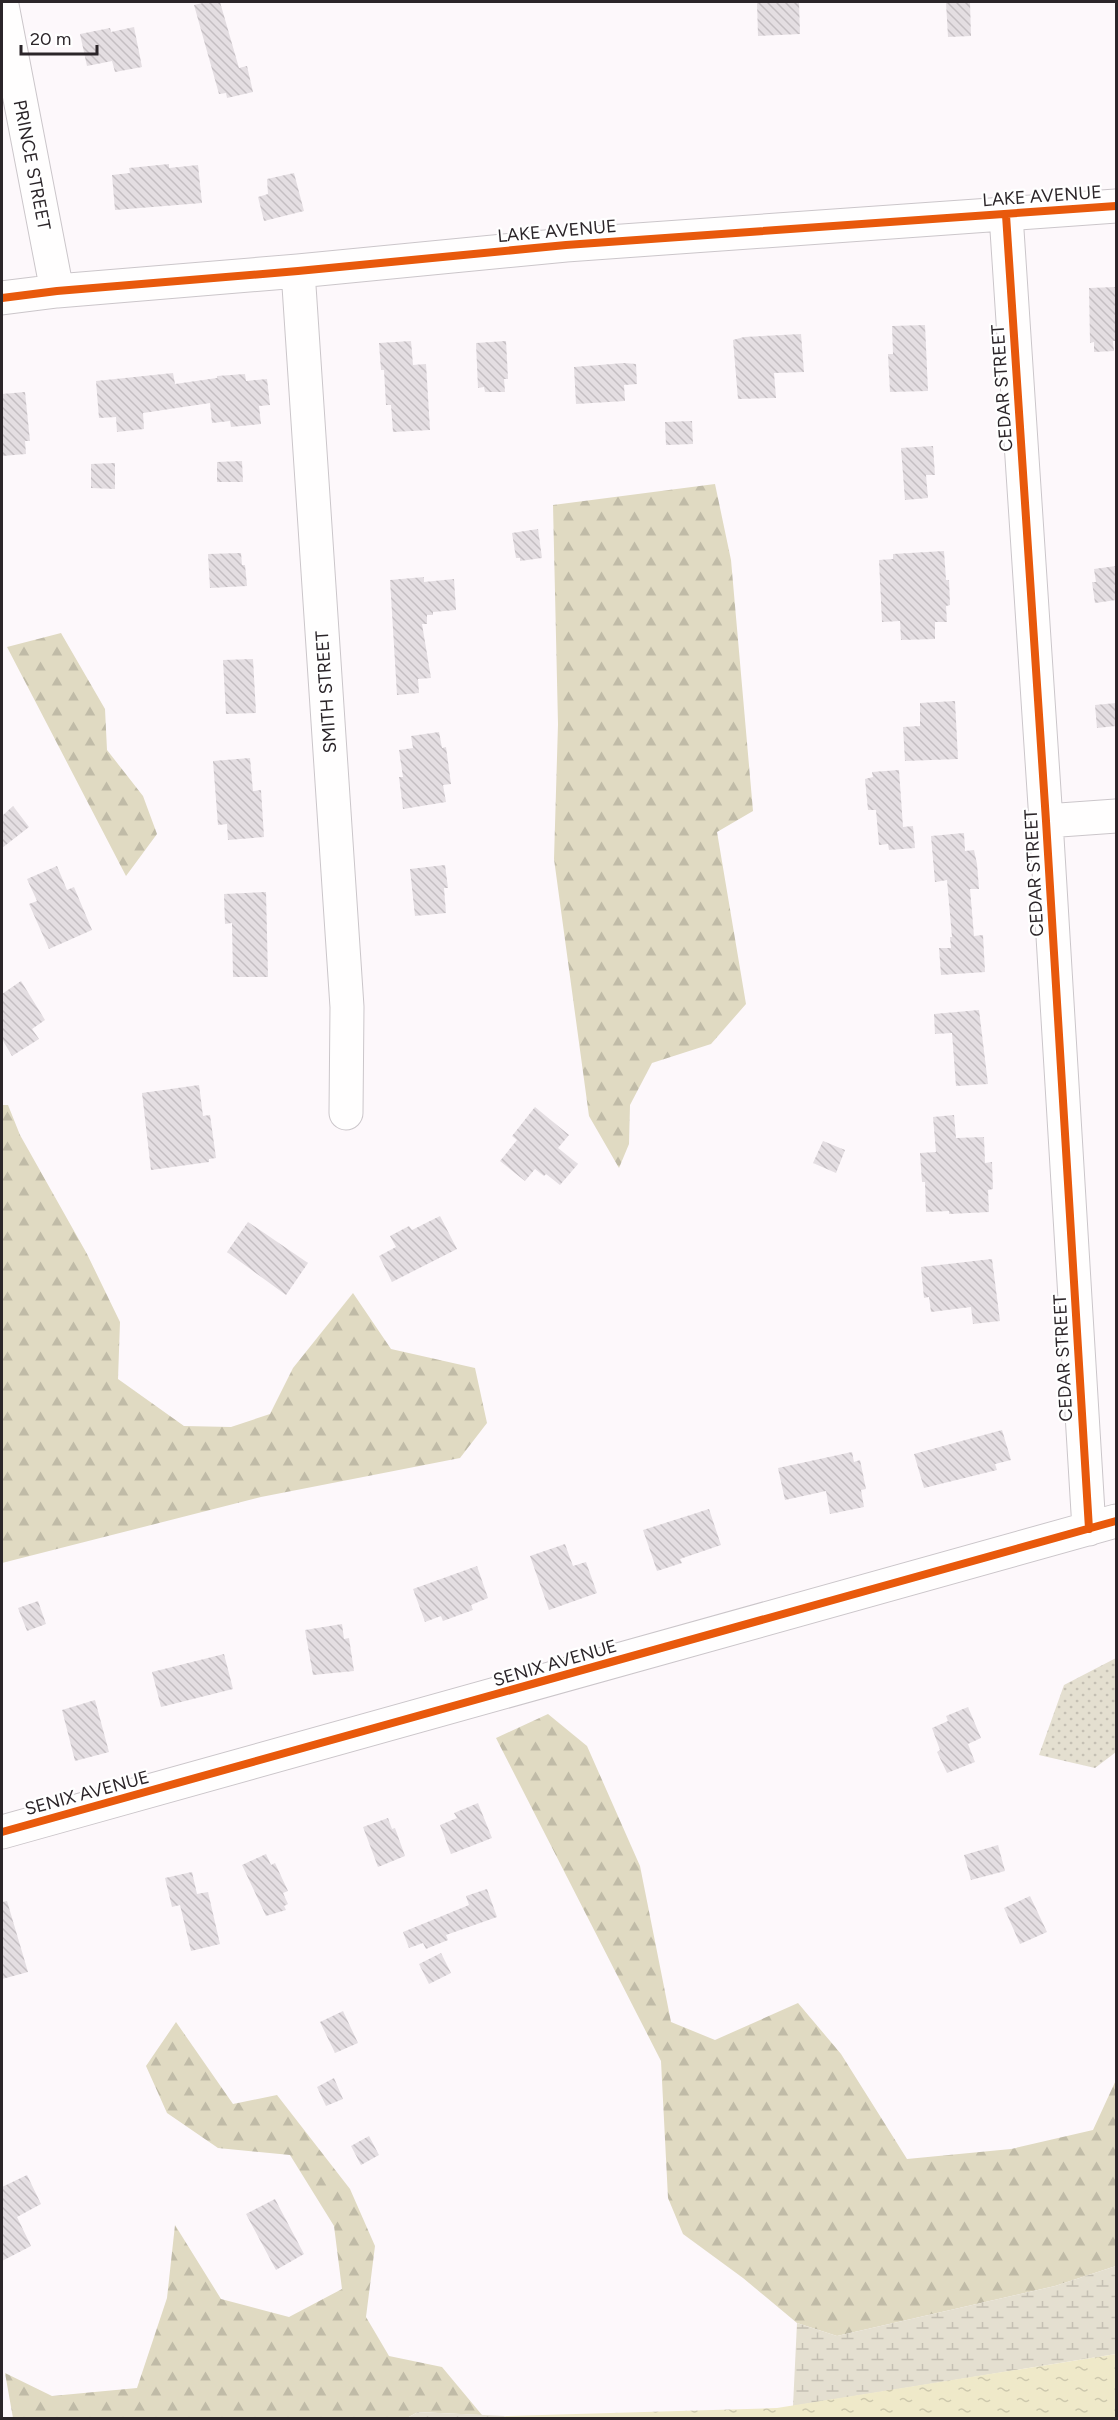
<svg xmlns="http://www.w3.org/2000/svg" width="1118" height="2420" viewBox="0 0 1118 2420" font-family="Figtree,sans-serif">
  <defs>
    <pattern id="grass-dots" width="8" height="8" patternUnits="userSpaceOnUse" patternTransform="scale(1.5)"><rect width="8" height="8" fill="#e4dfd0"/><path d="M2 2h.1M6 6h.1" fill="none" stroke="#c4bfb3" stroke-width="1.8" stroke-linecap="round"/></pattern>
    <pattern id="forest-firs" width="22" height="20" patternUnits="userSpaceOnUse" patternTransform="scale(1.5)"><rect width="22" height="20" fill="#e0dac2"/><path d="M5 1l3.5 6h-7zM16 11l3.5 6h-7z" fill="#c0bba7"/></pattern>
    <pattern id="wetland-marsh" width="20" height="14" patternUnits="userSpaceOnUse" patternTransform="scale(1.5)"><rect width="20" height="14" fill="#e4dfd0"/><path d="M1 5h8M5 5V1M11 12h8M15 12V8" fill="none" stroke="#c4bfb3"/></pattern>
    <pattern id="water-ripples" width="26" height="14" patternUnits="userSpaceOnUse" patternTransform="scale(1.5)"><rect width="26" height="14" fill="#efe9c9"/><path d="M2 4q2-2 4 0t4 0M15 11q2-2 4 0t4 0" fill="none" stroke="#cdc8ad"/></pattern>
    <pattern id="building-back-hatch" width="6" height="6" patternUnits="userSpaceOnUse" patternTransform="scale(1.5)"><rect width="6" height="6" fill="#e4dee2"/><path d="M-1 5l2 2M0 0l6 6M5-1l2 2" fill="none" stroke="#c4bec2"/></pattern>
  </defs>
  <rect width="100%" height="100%" fill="#fdf8fb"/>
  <!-- grass -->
  <path fill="url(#grass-dots)" d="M 1116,1658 L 1116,1752 L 1095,1768 L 1039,1755 L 1064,1685 Z"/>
  <!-- forest -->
  <path fill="url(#forest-firs)" d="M 715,484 L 731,560 L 753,811 L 717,832 L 746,1004 L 711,1044 L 652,1063 L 630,1105 L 629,1144 L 619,1168 L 589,1116 L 554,859 L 558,724 L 553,505 Z
    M 61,633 L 105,709 L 107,750 L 143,796 L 157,834 L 126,876 L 7,647 Z
    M 2,1105 L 8,1105 L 20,1135 L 87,1254 L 120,1322 L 118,1379 L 184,1426 L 231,1427 L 270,1414 L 293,1368 L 353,1293 L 391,1349 L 475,1368 L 487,1423 L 460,1458 L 261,1497 L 2,1563 Z
    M 548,1714 L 587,1746 L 640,1866 L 671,2022 L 715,2040 L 798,2003 L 841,2054 L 907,2159 L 1011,2149 L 1093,2130 L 1116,2080 L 1116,2266 L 1055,2286 L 837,2336 L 797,2323 L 743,2278 L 683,2234 L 668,2198 L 661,2061 L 496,1738 Z
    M 176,2022 L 233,2104 L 277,2095 L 350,2189 L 375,2246 L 366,2317 L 389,2356 L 442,2367 L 482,2415 L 418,2412 L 407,2418 L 13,2418 L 5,2373 L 52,2396 L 137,2388 L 167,2298 L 175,2225 L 221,2299 L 289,2317 L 342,2289 L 334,2226 L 290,2155 L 218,2148 L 167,2113 L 146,2066 Z"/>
  <!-- wetland -->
  <path fill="url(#wetland-marsh)" d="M 1116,2266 L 1116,2354 L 793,2406 L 797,2323 L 837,2336 L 1055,2286 Z
    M 418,2412 L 506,2416 L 501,2418 L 407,2418 Z"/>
  <!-- water -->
  <path fill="url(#water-ripples)" d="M 1116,2354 L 1116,2418 L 501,2418 L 506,2416 L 777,2408 Z"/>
  <!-- building -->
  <path fill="url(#building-back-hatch)" d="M 207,2 L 220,2 L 239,68 L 247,66 L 253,92 L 227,98 L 226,93 L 219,94 L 194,5 Z
    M 757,2 L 799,2 L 800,34 L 758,36 Z
    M 946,2 L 970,2 L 971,36 L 948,37 Z
    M 134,27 L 142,67 L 115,72 L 112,61 L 87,66 L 80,34 L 110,28 L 111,32 Z
    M 169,164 L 169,168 L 198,165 L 202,203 L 115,210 L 112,175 L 130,173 L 129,168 Z
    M 294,173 L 304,211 L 264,221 L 258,197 L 268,194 L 267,179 Z
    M 1116,287 L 1116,341 L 1113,341 L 1114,351 L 1094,352 L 1094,342 L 1090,343 L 1089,288 Z
    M 925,325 L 928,391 L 890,392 L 888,354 L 893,354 L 892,326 Z
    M 801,334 L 804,372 L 774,373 L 776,398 L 738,399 L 733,340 L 744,337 Z
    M 411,341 L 413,365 L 426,364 L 430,430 L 393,432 L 391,405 L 386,405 L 384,370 L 381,370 L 379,343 Z
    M 506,341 L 508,379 L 504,379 L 505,392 L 485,392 L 484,387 L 478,388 L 476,343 Z
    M 624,363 L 636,364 L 637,384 L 624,385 L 625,401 L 576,404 L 574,367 Z
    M 173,373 L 175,384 L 217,378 L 217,376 L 245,374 L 246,381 L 267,379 L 270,405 L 259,406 L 261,424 L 231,427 L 230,421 L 212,423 L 210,403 L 143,413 L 144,429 L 117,432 L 116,417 L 99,418 L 96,381 Z
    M 25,392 L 30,441 L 25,441 L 26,454 L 2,456 L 2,394 Z
    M 692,421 L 693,444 L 666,445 L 665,422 Z
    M 933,446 L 935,475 L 926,475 L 928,498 L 905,500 L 901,448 Z
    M 242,461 L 243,482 L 217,482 L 217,462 Z
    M 115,463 L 115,489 L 91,488 L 91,464 Z
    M 538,529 L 542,558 L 520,561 L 520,558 L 516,558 L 512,533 Z
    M 944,551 L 946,580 L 949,580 L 950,605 L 946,606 L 947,622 L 935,622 L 935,639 L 901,640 L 900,621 L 882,622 L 879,560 L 893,559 L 893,554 Z
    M 241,553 L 242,565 L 245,565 L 247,586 L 210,588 L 208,554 Z
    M 1116,566 L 1116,600 L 1095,603 L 1092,582 L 1096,582 L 1094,569 Z
    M 424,577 L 424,582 L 454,579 L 456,610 L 433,612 L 433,615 L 427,615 L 427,624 L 422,624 L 431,678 L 418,679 L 419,693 L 397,695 L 390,580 Z
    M 253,659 L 256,713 L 226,714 L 223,660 Z
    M 955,701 L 958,759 L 905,761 L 903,727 L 920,726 L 920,703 Z
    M 1116,703 L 1116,726 L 1097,728 L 1095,705 Z
    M 439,732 L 442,748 L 446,747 L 451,784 L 443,785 L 446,802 L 403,809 L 399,777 L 403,777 L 399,750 L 413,748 L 411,736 Z
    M 250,758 L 253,791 L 261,790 L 264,837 L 228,840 L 227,824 L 218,825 L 213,761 Z
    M 899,770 L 903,827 L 913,826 L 915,848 L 889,850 L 888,844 L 879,845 L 876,810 L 868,810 L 865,779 L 873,777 L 872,772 Z
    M 13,806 L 29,827 L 2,848 L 2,816 Z
    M 964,833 L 965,851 L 974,850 L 977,864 L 979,889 L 970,889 L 974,936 L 983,935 L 985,972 L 941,975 L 939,948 L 951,948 L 950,937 L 952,937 L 947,880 L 935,882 L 931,836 Z
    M 445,865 L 448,888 L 444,888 L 446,913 L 415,916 L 410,869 Z
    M 57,866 L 67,890 L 74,887 L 92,930 L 49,949 L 29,904 L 37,901 L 27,879 Z
    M 266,892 L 268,977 L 233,977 L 232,923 L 225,924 L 224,894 Z
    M 21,981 L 45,1020 L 32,1029 L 39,1039 L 12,1056 L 2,1039 L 2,994 Z
    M 979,1010 L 988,1084 L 956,1086 L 952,1033 L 935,1034 L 934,1014 Z
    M 199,1085 L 203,1116 L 210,1115 L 216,1158 L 209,1159 L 209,1162 L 151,1170 L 142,1093 Z
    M 535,1107 L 569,1135 L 558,1148 L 578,1164 L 560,1185 L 546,1174 L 544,1176 L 535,1169 L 525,1181 L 500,1161 L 517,1140 L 512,1136 Z
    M 954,1115 L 956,1138 L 984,1137 L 985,1163 L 992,1162 L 993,1189 L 988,1190 L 989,1212 L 949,1214 L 949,1211 L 926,1212 L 925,1182 L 922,1182 L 920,1153 L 936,1152 L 933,1117 Z
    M 823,1141 L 845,1150 L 836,1173 L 813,1163 Z
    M 440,1216 L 457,1249 L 392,1282 L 379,1256 L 396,1247 L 390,1236 L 409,1226 L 412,1230 Z
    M 248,1222 L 308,1263 L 286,1295 L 227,1252 Z
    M 992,1259 L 1000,1321 L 973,1324 L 971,1307 L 931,1312 L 929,1297 L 924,1298 L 921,1267 Z
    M 1002,1430 L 1011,1460 L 995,1464 L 997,1470 L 924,1488 L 914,1454 Z
    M 852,1452 L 854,1462 L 860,1460 L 866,1489 L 861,1490 L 864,1507 L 830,1514 L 826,1491 L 785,1500 L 778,1468 Z
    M 709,1509 L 721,1545 L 680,1559 L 682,1563 L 657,1571 L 643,1530 Z
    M 565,1544 L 573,1566 L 586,1562 L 597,1593 L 549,1610 L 530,1556 Z
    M 477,1566 L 488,1598 L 471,1605 L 473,1610 L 443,1621 L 441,1616 L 425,1622 L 413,1589 Z
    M 38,1601 L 46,1624 L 27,1631 L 18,1608 Z
    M 342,1624 L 344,1639 L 349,1638 L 354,1671 L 313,1675 L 305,1630 Z
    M 224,1654 L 233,1689 L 161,1707 L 152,1672 Z
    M 95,1700 L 109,1752 L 75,1761 L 62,1710 Z
    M 968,1707 L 981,1738 L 968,1744 L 975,1762 L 947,1773 L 937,1752 L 940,1750 L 932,1728 L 948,1721 L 946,1716 Z
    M 478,1803 L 492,1838 L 451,1854 L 440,1825 L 457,1818 L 454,1813 Z
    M 388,1818 L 392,1829 L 395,1828 L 405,1856 L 378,1867 L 363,1827 Z
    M 998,1845 L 1005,1871 L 971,1880 L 964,1855 Z
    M 266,1854 L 271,1865 L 275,1863 L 288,1891 L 283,1893 L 288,1904 L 284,1906 L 286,1910 L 266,1916 L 242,1865 Z
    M 192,1872 L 197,1894 L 208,1892 L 220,1944 L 191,1951 L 180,1905 L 172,1907 L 165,1878 Z
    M 487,1889 L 497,1917 L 446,1935 L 448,1940 L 426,1949 L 423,1943 L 409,1948 L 403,1932 L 469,1905 L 466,1896 Z
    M 1030,1896 L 1047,1932 L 1020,1944 L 1004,1908 Z
    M 7,1901 L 28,1972 L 2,1979 L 2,1902 Z
    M 441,1953 L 451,1973 L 429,1984 L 419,1964 Z
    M 343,2011 L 358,2043 L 335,2053 L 320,2022 Z
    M 334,2078 L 343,2099 L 326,2106 L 317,2087 Z
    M 369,2136 L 379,2155 L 361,2165 L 351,2146 Z
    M 27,2175 L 41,2204 L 17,2217 L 31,2246 L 2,2261 L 2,2187 Z
    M 275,2199 L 304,2254 L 276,2270 L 246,2214 Z"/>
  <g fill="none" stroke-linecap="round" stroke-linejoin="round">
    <!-- minor casing -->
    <g stroke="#cbc6ca" stroke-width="35">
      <path id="minor" d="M 2,5 L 57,291
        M 1006,215 L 1046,821 L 1089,1529
        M 298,271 L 347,1007 L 346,1113
        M 2,298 L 57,291 L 298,271 L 566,245 L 1116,206
        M 1046,821 L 1116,816
        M 2,1832 L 1116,1521"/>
    </g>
    <!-- minor -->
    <use href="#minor" stroke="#fffefe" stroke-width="33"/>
    <!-- cycleway casing -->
    <g stroke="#fff" stroke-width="11">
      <path id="cycleway" d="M 1006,215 L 1046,821 L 1089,1529
        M 2,298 L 57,291 L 298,271 L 566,245 L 1116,206
        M 2,1832 L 1116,1521"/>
    </g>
    <!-- cycleway -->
    <use href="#cycleway" stroke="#e8590c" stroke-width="8"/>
  </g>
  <g text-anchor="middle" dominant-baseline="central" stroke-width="4.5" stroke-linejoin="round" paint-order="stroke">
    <!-- street labels -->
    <g font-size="18" fill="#2b2529" stroke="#fff">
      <text transform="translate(32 165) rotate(79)">PRINCE STREET</text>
      <text transform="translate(1042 196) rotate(-4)">LAKE AVENUE</text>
      <text transform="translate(557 231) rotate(-5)">LAKE AVENUE</text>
      <text transform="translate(1002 388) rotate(-94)">CEDAR STREET</text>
      <text transform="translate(326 692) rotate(-94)">SMITH STREET</text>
      <text transform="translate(1034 873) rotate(-93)">CEDAR STREET</text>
      <text transform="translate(1063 1358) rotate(-93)">CEDAR STREET</text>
      <text transform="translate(555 1663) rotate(-16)">SENIX AVENUE</text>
      <text transform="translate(87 1793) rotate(-15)">SENIX AVENUE</text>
    </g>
  </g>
  <!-- border -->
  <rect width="1118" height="2420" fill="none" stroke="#2b2529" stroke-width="6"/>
  <!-- scale -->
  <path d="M21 45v9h76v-9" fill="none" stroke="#2b2529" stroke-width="3"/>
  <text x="30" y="45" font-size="18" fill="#2b2529" stroke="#ffffff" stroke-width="4.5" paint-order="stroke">20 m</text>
</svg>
